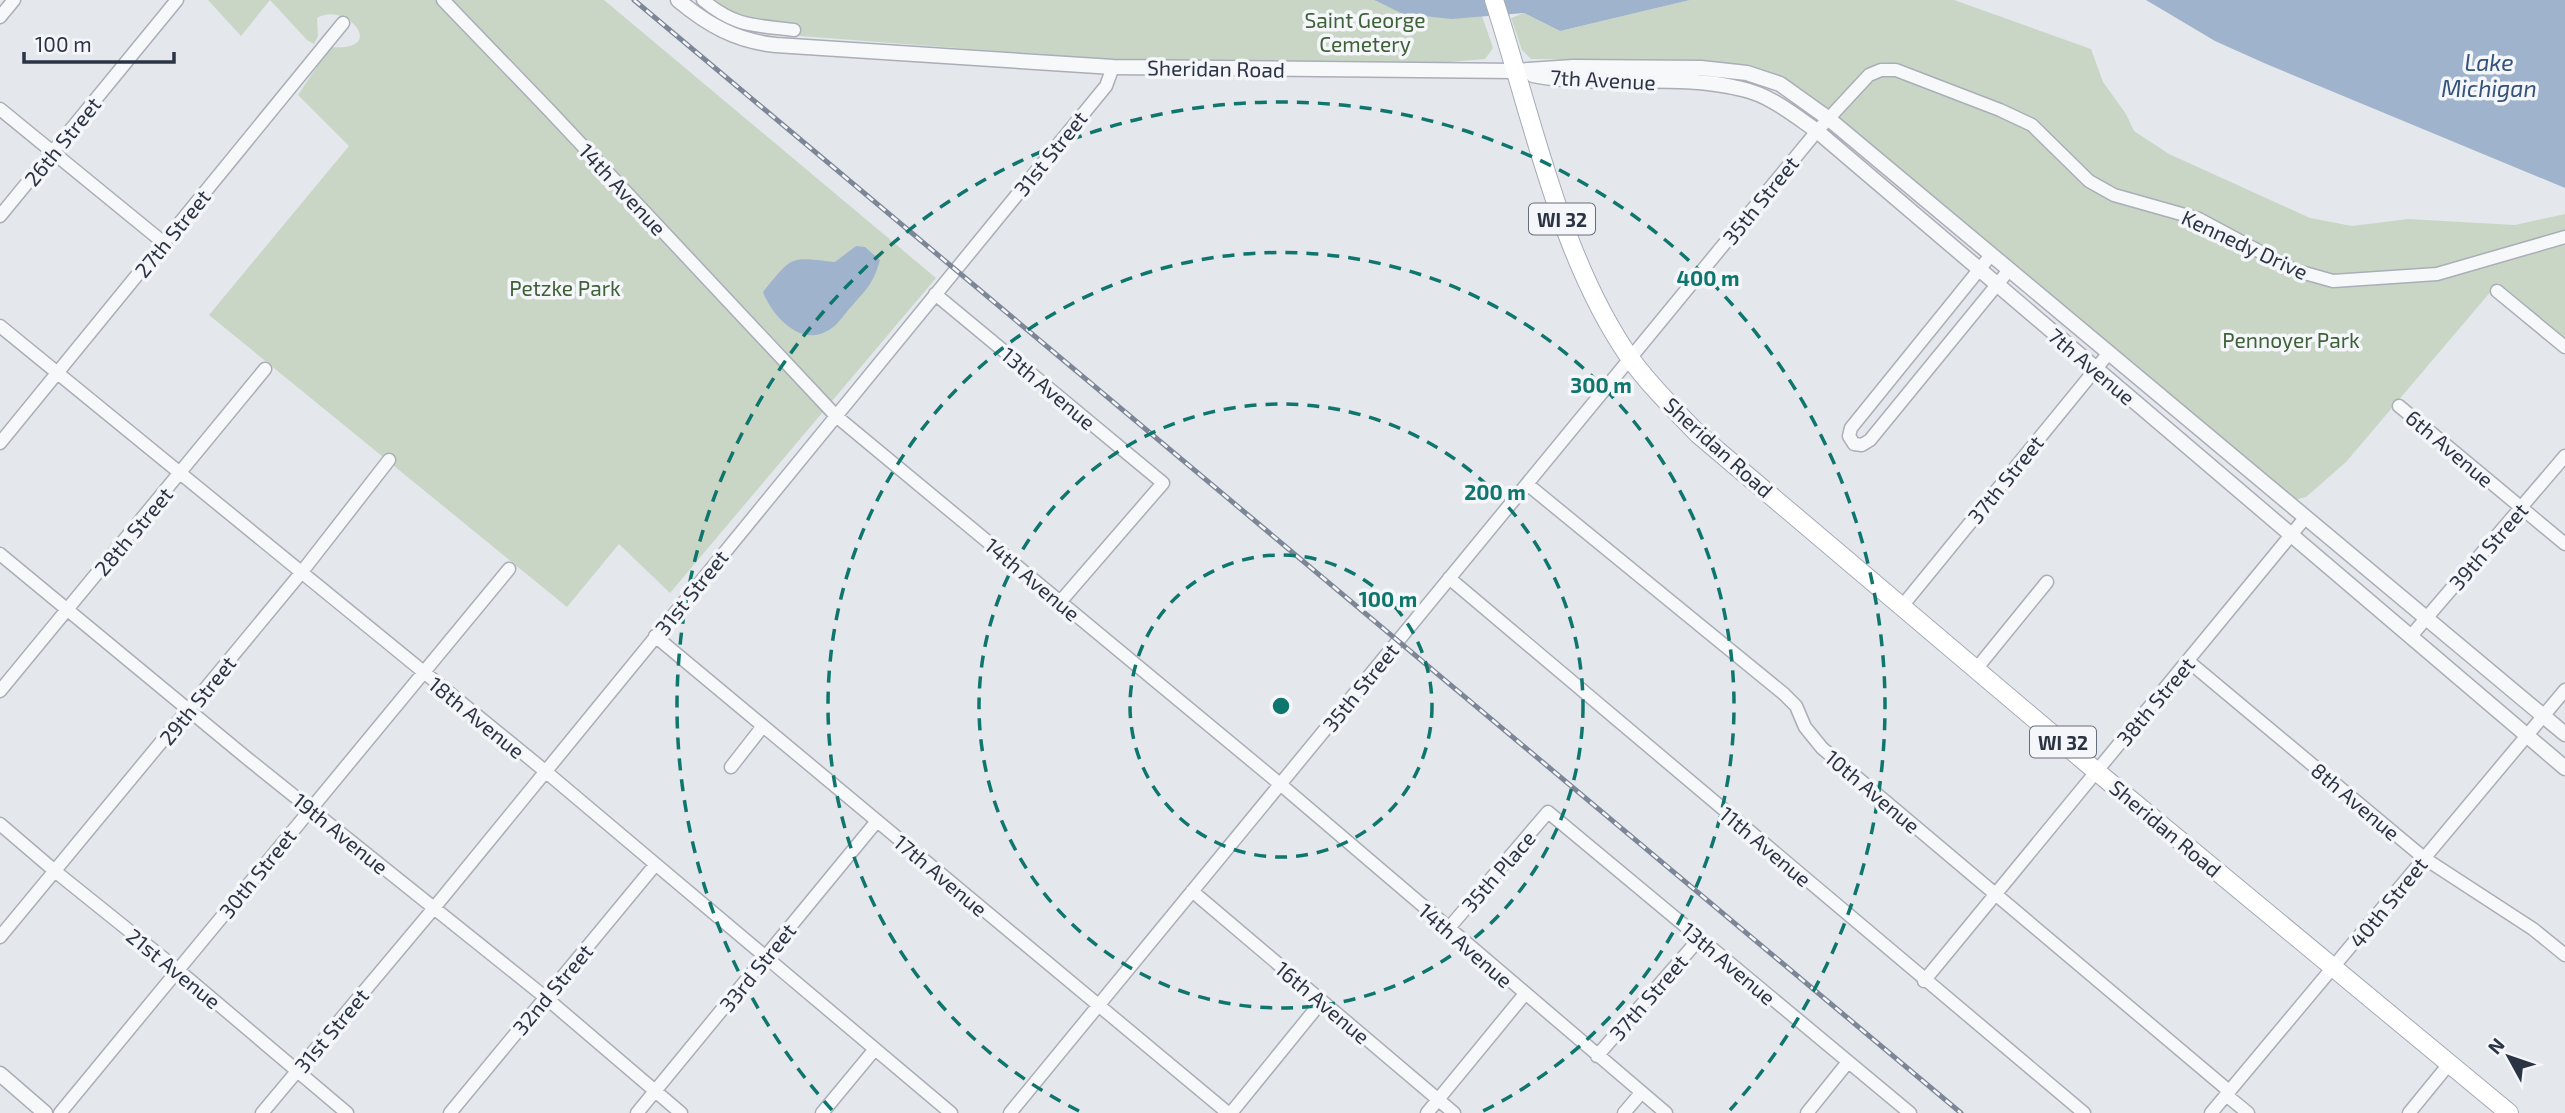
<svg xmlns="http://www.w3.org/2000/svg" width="2565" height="1113" viewBox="0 0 2565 1113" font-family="'Exo 2',sans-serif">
  <rect width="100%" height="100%" fill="#e4e7ec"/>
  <!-- green -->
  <path fill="#c9d6c5" d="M 208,0 L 270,0 L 241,36 Z
    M 270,0 L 604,0 L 936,278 L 670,593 L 619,544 L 567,607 L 209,315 L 349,146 L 298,95 L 330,47 C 390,52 346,0 317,18 L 318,36 L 314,44 L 307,40 Z
    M 698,0 L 1374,0 C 1405,18 1447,20 1482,16 L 1493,48 L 1485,59 L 1426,64 L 1112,60 L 736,31 Z
    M 1690,0 L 1954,0 L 2091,49 L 2103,82 L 2126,114 L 2134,131 L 2169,154 L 2310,218 L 2352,226 L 2408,219 L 2515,225 L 2565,214 L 2565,337 L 2498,283 L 2346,462 L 2306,497 L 2295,500 L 1813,98 L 1767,73 L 1710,61 L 1531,59 L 1522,50 L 1511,18 L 1524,13 L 1560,31 Z"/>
  <!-- water -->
  <path fill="#9fb4cc" d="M 1374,0 L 1690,0 L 1560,31 L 1524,13 L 1452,19 L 1403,14 Z
    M 2146,0 L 2565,0 L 2565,188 L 2264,63 L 2215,41 Z
    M 856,246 L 865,247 L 880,260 C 873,284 868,287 852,306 C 845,313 838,325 829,330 C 801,348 772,316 763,292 C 793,255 789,257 835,262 Z"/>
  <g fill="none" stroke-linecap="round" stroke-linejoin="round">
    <!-- minor casing -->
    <g stroke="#a9aeb7" stroke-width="15">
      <path id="minor" d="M 443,0 L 549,110 L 836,416 L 1280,784 L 1666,1113
        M 703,0 C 735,27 754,25 794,30
        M 0,17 L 14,0
        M 0,109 L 164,243
        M 0,216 L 177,0
        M 1991,255 L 1851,428 L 1849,436 L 1854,444 L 1862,445 L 1870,440 L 2009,270
        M 2497,291 L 2565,347
        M 935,294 L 1163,483 L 1060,602
        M 0,326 L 545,771 L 951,1113
        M 2399,406 L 2565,544
        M 0,443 L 343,23
        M 1527,484 L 1784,694 L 1796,706 L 1805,727 L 1822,748 L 2229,1091
        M 0,554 L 248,759 L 545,997 L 681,1113
        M 1449,578 L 2084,1113
        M 1903,605 L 2108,354
        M 655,636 L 1228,1113
        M 2411,636 L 2565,456
        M 2188,661 L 2424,858 L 2533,929 L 2565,955
        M 1977,668 L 2047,582
        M 0,691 L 265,369
        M 731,767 L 763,726
        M 0,824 L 56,872 L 178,970 L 347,1113
        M 1192,891 L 1454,1113
        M 1448,929 L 1548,812 L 1910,1113
        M 0,937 L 301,573 L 389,460
        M 1924,981 L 2305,518
        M 1597,1056 L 1700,938
        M 2226,1095 L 2248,1113
        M 60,1113 L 509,569
        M 262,1113 L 434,908 L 1106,86 L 1113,67
        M 450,1113 L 655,865
        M 637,1113 L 877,821
        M 822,1113 L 875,1049
        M 1010,1113 L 1817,131 L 1869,75 L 1881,70 L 1896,70 L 2000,110 L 2032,125 L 2089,181 L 2114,195 L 2199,219 L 2294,270 L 2333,281 L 2437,274 L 2565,237
        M 1231,1113 L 1322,1001
        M 1427,1113 L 1524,995
        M 1624,1113 L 1641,1093
        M 1807,1113 L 1848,1062
        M 2211,1113 L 2565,690
        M 2409,1113 L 2449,1064"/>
    </g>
    <!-- tertiary casing -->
    <g stroke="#a9aeb7" stroke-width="17">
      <path id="tertiary" d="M 678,0 C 708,25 736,41 776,45 L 1113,67 L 1515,71 L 1573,67 L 1701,68 L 1747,73 L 1780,84 L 1829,119 L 2565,734
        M 1533,75 C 1602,88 1674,72 1742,89 C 1770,95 1794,115 1817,131 L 2565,768
        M 0,1074 L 45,1113"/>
    </g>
    <!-- primary casing -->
    <g stroke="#a3abb8" stroke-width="20">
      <path id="primary" d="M 1494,0 C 1532,116 1560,258 1630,358 C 1650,386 1675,410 1698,434 L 2096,771 L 2509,1113"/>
    </g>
    <!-- minor -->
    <use href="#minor" stroke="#f7f8fa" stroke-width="12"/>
    <!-- tertiary -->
    <use href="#tertiary" stroke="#f7f8fa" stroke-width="14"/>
    <!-- primary -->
    <use href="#primary" stroke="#fff" stroke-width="18"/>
    <!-- rail casing -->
    <g stroke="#7d8696" stroke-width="5">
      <path id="rail" d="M 634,0 L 1961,1113"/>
    </g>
    <!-- rail -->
    <use href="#rail" stroke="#f4f6f9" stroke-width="2.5" stroke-dasharray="8" stroke-linecap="butt"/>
  </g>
  <!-- distance rings -->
  <g fill="none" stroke="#0f766e" stroke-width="3.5" stroke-dasharray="12 9">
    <circle cx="1281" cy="706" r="151"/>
    <circle cx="1281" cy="706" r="302"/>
    <path d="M1079 1111A453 453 0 1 1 1483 1111"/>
    <path d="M832 1110A604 604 0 1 1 1730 1110"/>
  </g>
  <g text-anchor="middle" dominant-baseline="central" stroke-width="7" stroke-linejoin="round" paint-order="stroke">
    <!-- shield labels -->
    <g fill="#f4f6f9" stroke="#676e7b" stroke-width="2">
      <rect x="1529" y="203.5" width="66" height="31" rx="5"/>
      <rect x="2030" y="726.5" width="66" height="31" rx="5"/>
    </g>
    <g font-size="19" font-weight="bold" fill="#2b3445">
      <text x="1562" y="219">WI 32</text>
      <text x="2063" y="742">WI 32</text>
    </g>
    <!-- park labels -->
    <g font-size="21" fill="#3f6138" stroke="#f4f6f9">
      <text x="1365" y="19">Saint George<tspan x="1365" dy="24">Cemetery</tspan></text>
      <text x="565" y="287">Petzke Park</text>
      <text x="2291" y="339">Pennoyer Park</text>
    </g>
    <!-- street labels -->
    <g font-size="21" fill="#2b3445" stroke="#f4f6f9">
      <text transform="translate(1216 68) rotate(1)">Sheridan Road</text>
      <text transform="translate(1603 79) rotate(3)">7th Avenue</text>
      <text transform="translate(62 141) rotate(-51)">26th Street</text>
      <text transform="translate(1050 153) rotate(-51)">31st Street</text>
      <text transform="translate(623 189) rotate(47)">14th Avenue</text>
      <text transform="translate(1760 200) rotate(-51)">35th Street</text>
      <text transform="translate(172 233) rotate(-51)">27th Street</text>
      <text transform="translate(2245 244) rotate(25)">Kennedy Drive</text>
      <text transform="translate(2092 366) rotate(40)">7th Avenue</text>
      <text transform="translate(1049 388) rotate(40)">13th Avenue</text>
      <text transform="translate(1719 447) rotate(42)">Sheridan Road</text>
      <text transform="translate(2450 448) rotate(40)">6th Avenue</text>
      <text transform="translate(2005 479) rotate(-51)">37th Street</text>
      <text transform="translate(133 531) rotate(-50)">28th Street</text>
      <text transform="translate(2488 546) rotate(-49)">39th Street</text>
      <text transform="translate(1033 579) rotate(40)">14th Avenue</text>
      <text transform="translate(691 592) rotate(-51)">31st Street</text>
      <text transform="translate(1360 687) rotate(-51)">35th Street</text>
      <text transform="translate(197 700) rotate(-51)">29th Street</text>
      <text transform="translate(2155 701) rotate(-50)">38th Street</text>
      <text transform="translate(477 717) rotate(39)">18th Avenue</text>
      <text transform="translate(1873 791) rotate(40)">10th Avenue</text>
      <text transform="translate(2356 801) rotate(40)">8th Avenue</text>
      <text transform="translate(2166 828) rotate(40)">Sheridan Road</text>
      <text transform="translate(341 833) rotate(39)">19th Avenue</text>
      <text transform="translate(1766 846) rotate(40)">11th Avenue</text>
      <text transform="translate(1498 871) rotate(-49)">35th Place</text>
      <text transform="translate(257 873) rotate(-51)">30th Street</text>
      <text transform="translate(941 875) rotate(40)">17th Avenue</text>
      <text transform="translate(2388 902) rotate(-51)">40th Street</text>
      <text transform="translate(1466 945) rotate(41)">14th Avenue</text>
      <text transform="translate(1729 963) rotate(40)">13th Avenue</text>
      <text transform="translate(757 967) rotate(-51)">33rd Street</text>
      <text transform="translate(174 968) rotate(39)">21st Avenue</text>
      <text transform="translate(552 989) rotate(-50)">32nd Street</text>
      <text transform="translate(1648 997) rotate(-49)">37th Street</text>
      <text transform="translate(1323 1002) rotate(40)">16th Avenue</text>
      <text transform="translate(331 1030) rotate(-50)">31st Street</text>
    </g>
    <!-- water labels -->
    <g font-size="23" font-style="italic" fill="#34527a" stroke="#f4f6f9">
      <text x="2489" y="62">Lake<tspan x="2489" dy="26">Michigan</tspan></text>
    </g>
  </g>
  <circle cx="1281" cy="706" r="10" fill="#0f766e" stroke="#f4f6f9" stroke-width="3.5"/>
  <g font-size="21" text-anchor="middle" font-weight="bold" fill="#0f766e" stroke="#f4f6f9" stroke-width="7" stroke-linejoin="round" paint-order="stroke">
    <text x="1708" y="286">400 m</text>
    <text x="1601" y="393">300 m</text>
    <text x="1495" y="500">200 m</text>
    <text x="1388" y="607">100 m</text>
  </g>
  <!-- north arrow -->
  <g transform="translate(2509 1057) rotate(310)" stroke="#f4f6f9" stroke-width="5" paint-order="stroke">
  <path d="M0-5L12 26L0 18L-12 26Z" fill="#2b3445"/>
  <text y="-10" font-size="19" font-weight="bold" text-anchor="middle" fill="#2b3445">N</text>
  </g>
  <!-- scale -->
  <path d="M24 52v10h150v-10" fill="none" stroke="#2b3445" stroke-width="3.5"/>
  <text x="35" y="52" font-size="21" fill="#2b3445" stroke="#f4f6f9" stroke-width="5" paint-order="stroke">100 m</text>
</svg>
